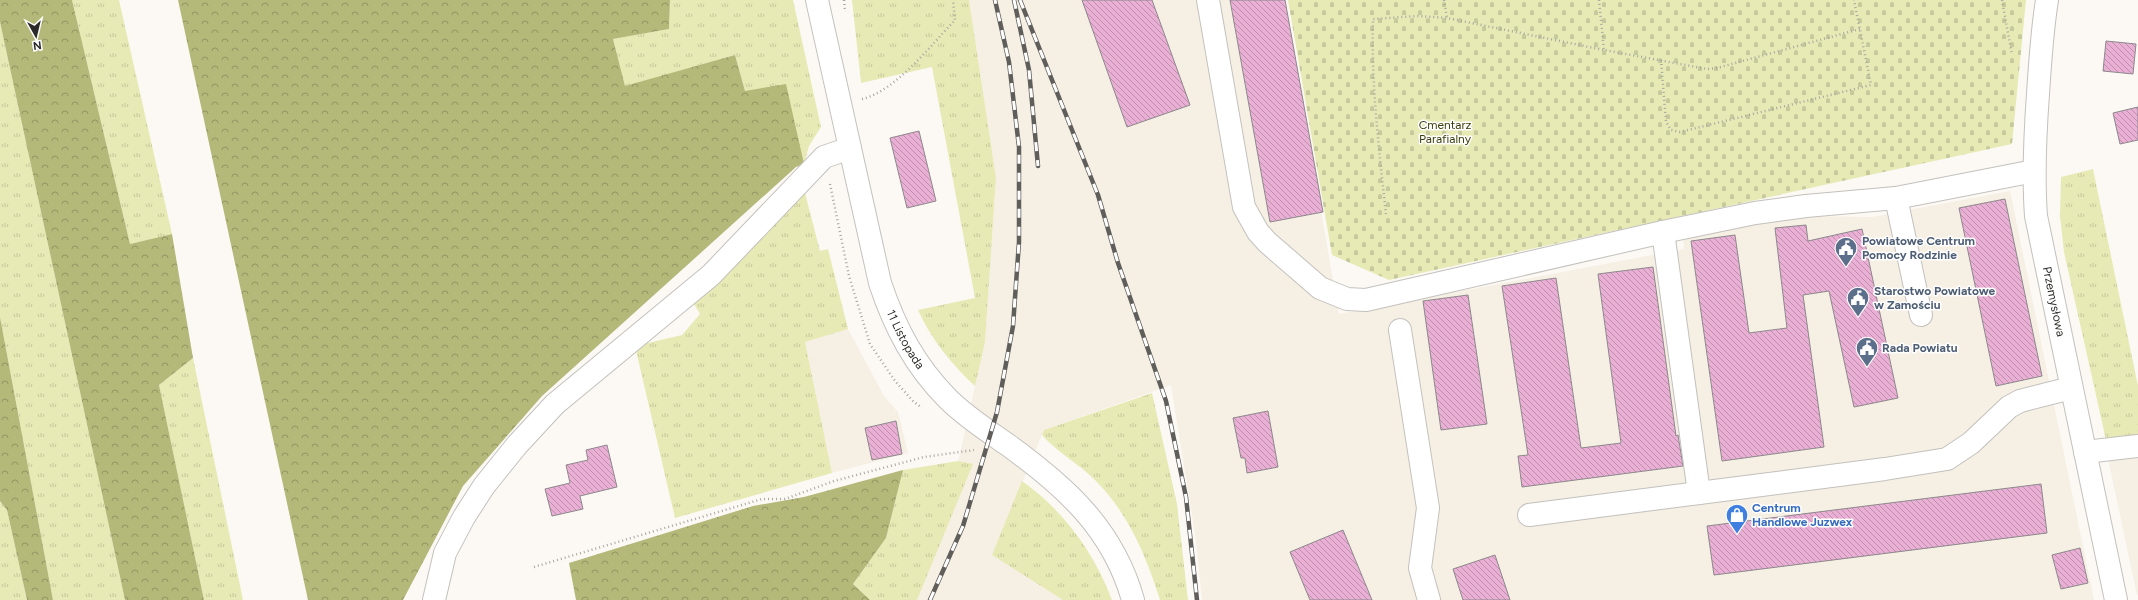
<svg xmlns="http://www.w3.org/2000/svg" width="2138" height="600" viewBox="0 0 2138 600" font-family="Figtree,sans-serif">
  <defs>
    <pattern id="grass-tufts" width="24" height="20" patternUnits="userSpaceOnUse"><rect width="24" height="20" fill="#e7eab4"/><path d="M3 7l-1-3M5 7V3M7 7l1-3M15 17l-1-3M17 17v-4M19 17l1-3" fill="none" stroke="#c6c99b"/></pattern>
    <pattern id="forest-crowns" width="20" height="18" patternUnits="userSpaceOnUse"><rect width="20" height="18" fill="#b4b878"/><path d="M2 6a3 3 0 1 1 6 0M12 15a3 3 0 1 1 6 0" fill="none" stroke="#939662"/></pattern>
    <pattern id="cemetery-stones" width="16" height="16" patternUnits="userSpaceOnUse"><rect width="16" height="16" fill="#e7eab4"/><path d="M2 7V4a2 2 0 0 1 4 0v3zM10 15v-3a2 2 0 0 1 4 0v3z" fill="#c6c99b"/></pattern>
    <pattern id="building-back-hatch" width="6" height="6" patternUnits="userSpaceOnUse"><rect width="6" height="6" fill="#eaafd5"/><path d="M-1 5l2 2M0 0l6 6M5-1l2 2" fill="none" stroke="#be8fad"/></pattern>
  </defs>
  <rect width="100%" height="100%" fill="#fcf9f5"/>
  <!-- built -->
  <path fill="#f5efe4" d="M 969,0 L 1284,0 L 1339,314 L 1684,249 L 1683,238 L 1798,216 L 1872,217 L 2010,191 L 2094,600 L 1202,600 L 1196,540 L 1171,385 L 1044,430 L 992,555 L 1063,600 L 900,600 L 950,498 L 985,342 L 996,178 Z
    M 848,329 L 884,396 L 898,412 L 908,453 L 832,473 L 805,342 Z
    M 2138,456 L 2138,595 L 2137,595 L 2108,459 Z"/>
  <!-- grass -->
  <path fill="url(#grass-tufts)" d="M 72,0 L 119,0 L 172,234 L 130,244 Z
    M 670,0 L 793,0 L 821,127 L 809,146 L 804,164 L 745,91 L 735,55 L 625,87 L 613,39 L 669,29 Z
    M 852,0 L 969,0 L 996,178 L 985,342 L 975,386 C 952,365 931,339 918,310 L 975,298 L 932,67 L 861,83 Z
    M 0,22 L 125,600 L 53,600 L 0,317 Z
    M 2093,169 L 2138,386 L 2138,436 L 2106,440 L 2064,252 L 2060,216 L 2061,177 Z
    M 804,189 L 820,251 L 828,249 L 848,329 L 805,342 L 832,473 L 675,518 L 635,346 L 682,335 L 700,314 L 692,301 Z
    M 193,358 L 243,600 L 204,600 L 159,385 Z
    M 1152,393 L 1177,504 L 1188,600 L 1160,600 C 1146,556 1129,514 1095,480 C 1079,464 1057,452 1042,435 L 1044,430 Z
    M 958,461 L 973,464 L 917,600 L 870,600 L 853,584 L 886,538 L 903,470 Z
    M 1022,481 C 1064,511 1094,552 1112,600 L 1063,600 L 992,555 Z
    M 0,501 L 7,510 L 27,600 L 0,600 Z"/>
  <!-- forest -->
  <path fill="url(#forest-crowns)" d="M 0,0 L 72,0 L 130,244 L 172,234 L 193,358 L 159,385 L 204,600 L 125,600 L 0,22 Z
    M 178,0 L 670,0 L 669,29 L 613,39 L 625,86 L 735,55 L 745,91 L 786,84 L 804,164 L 796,167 L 542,396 L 463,486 L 403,600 L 308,600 Z
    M 0,317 L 53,600 L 27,600 L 7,510 L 0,501 Z
    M 903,470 L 886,538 L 853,584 L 870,600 L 576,600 L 569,563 L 753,506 L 804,497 Z"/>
  <!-- cemetery -->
  <path fill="url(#cemetery-stones)" d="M 1288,0 L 2026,0 L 2012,144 L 1389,280 L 1332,255 Z"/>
  <!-- building -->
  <path fill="url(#building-back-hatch)" stroke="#8c888b" d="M 1082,0 L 1152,0 L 1190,105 L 1127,127 Z
    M 1230,0 L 1285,0 L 1323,212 L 1270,222 Z
    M 2106,41 L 2136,44 L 2133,74 L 2103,71 Z
    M 2138,107 L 2138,140 L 2120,144 L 2113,113 Z
    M 919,131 L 936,201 L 907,208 L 890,138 Z
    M 2005,199 L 2042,376 L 1996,386 L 1959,208 Z
    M 1806,225 L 1808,241 L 1862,229 L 1898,398 L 1854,407 L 1829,291 L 1803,295 L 1824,447 L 1722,461 L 1691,241 L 1735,235 L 1749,333 L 1787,328 L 1775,228 Z
    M 1653,267 L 1676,436 L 1678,435 L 1683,466 L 1522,487 L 1518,456 L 1528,455 L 1502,286 L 1556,278 L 1581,448 L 1621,443 L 1598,274 Z
    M 1468,295 L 1487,424 L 1441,430 L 1423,301 Z
    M 1268,411 L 1278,467 L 1247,473 L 1245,458 L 1241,458 L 1233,418 Z
    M 896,421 L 902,454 L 872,460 L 865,428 Z
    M 607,445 L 617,487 L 580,496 L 583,509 L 552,516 L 545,489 L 570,483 L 566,465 L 588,460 L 586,450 Z
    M 2041,484 L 2047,533 L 1714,575 L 1707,526 Z
    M 1343,530 L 1372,600 L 1310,600 L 1290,552 Z
    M 2080,548 L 2088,583 L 2061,589 L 2052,555 Z
    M 1495,555 L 1510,600 L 1463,600 L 1453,569 Z"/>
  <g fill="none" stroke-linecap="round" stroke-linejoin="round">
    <!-- minor casing -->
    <g stroke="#c3c1bd" stroke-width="24">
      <g id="minor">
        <path id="s1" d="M 817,0 L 880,283 C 895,328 915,366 948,399 C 966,417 988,431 1008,445 C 1066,487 1113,529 1133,600"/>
        <path d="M 1208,0 L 1244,207 L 1258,232 L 1267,242 L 1320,288 L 1347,299 L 1366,300 L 1663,232 L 1755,213 L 1806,206 L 1896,198 L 2034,171"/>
        <path id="s2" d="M 2047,0 C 2042,31 2040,63 2038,94 C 2035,135 2033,175 2036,216 L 2116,600"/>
        <path d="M 1896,198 L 1921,315"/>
        <path d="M 1663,232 L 1699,493 L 1885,469 L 1947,459 L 1971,443 L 2009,407 L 2020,401 L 2071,388"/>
        <path d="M 1400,330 L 1428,508 L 1420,568 L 1429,600"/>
        <path d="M 2085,452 L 2138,446"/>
        <path d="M 1529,515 L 1699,493"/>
        <path d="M 434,600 L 445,553 L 464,517 L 484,486 L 517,445 L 555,404 L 711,275 L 824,157 L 850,148"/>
      </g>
    </g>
    <!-- path -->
    <path stroke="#a8a6a3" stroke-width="2.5" stroke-dasharray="1 3" stroke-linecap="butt" d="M 844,0 L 845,12
      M 1444,0 L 1447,18
      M 1599,0 L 1604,50 L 1707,69 L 1717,68 L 1860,29
      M 2002,0 L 2012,55
      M 1661,60 L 1666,122 L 1671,130 L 1680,132 L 1871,85 L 1854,0
      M 862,99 C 896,91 931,45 955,20 L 953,0
      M 830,184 L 849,276 L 870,344 L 895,381 L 913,401 L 922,408
      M 1386,214 C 1379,150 1371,83 1373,19 L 1418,16 L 1447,18 L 1604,50
      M 534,567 L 762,499 L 785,499 L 834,481 L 924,457 L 974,450"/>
    <!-- minor -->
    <use href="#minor" stroke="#fff" stroke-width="22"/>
    <!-- rail casing -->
    <g stroke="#5f5e5b" stroke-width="4.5">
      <path id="rail" d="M 1014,0 L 1029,70 L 1038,166
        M 1020,0 L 1098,195 L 1118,263 L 1166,401 L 1186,497 L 1197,600
        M 930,600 L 963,526 L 997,412 L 1013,326 L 1019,242 L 1019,147 L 1009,62 L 995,0"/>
    </g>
    <!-- rail -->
    <use href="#rail" stroke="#fff" stroke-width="3" stroke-dasharray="9" stroke-linecap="butt"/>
  </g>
  <!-- icons -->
  <defs>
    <g id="civic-pin" transform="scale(1.15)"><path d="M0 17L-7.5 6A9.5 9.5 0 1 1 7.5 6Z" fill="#5c6f8a" stroke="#fff"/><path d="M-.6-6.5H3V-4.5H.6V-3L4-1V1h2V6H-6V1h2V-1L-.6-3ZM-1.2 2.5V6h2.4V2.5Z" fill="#fff"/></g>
    <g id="shop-pin" transform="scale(1.15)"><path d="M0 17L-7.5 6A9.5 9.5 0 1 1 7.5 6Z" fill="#3f7fe0" stroke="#fff"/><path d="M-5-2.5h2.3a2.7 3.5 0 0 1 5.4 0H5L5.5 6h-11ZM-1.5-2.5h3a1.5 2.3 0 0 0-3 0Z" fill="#fff"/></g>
  </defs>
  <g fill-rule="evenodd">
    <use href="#civic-pin" x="1846" y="248"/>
    <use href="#civic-pin" x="1858" y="298"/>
    <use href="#civic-pin" x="1867" y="348"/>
    <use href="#shop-pin" x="1737" y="515"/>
  </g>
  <g text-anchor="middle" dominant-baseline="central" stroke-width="3" stroke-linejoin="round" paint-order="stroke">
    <!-- park labels -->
    <g font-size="12" fill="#3b3d0a" stroke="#fff">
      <text x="1445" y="125">Cmentarz<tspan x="1445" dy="14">Parafialny</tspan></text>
    </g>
    <!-- service labels -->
    <g font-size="12" font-weight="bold" fill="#4e5e75" stroke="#fff" text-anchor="start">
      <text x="1862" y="241">Powiatowe Centrum<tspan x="1862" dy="14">Pomocy Rodzinie</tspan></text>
      <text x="1874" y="291">Starostwo Powiatowe<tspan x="1874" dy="14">w Zamościu</tspan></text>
      <text x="1882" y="348">Rada Powiatu</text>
    </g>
    <!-- street labels -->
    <g font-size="12" fill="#2c2b29" stroke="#fff">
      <text stroke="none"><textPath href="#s2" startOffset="304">Przemysłowa</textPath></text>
      <text stroke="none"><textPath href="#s1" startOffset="352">11 Listopada</textPath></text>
    </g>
    <!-- shop labels -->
    <g font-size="12" font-weight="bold" fill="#366cbe" stroke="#fff" text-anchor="start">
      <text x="1752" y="508">Centrum<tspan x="1752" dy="14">Handlowe Juzwex</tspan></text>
    </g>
  </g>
  <!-- north arrow -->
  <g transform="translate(36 36) rotate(172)" stroke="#ffffff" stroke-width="3" paint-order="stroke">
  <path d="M0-3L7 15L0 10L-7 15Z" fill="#2c2b29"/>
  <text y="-6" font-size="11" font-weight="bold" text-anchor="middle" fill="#2c2b29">N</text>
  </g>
</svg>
